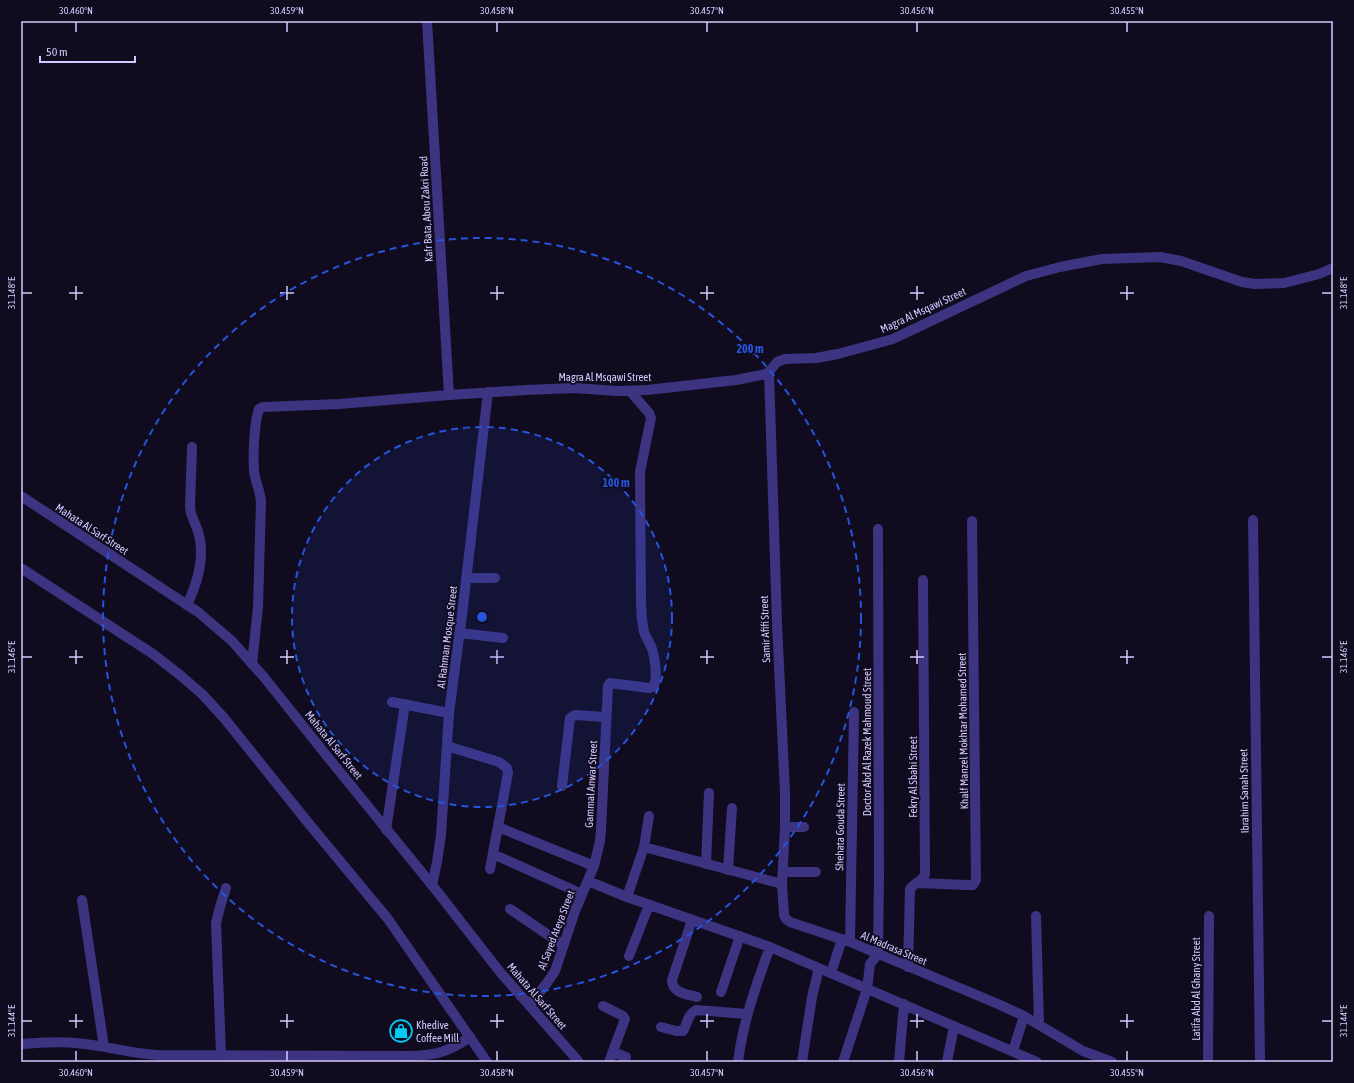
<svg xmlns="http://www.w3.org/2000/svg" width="1354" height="1083" viewBox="0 0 1354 1083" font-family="'Asap Condensed',sans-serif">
  <rect width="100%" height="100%" fill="#100b1f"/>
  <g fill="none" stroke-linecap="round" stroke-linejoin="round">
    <!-- minor -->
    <path stroke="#3c3481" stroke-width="10" d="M 427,21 L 449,395
      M 769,372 L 777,623 L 785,793 L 785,827 L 782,884 L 784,915 L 786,919 L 790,922 L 850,942 L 998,1004 L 1024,1016 L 1083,1051 L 1112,1062
      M 1253,520 L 1260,1062
      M 466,578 L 495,578
      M 187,605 C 197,584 205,559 199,535 C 197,525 190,517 190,506 L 192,447
      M 460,633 L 503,638
      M 252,664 L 258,607 L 261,501 C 260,490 255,481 254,471 C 253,455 254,423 259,409 L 263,407 L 339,404 L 449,395 L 526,390 L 574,388 L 617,391 L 647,390 L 736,380 L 766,374 L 769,372 L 777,362 L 785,359 L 816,358 L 838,354 L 893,339 L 1026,276 L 1060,267 L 1102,259 L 1160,257 L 1181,261 L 1242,282 L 1255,284 L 1284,283 L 1319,274 L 1333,268
      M 392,702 L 449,713
      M 447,746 L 499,762 L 507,768 L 508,773 L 490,869
      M 562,786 L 570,718 L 575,715 L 606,717
      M 498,827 L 594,866
      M 785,827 L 804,827
      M 386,830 L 405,704
      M 644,847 L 782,884
      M 493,854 L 582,894
      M 706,864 L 709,793
      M 728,870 L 732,808
      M 783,872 L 816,872
      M 588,881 L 627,897 L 770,947 L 1037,1062
      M 917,883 L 968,885 L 973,885 L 976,880 L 972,521
      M 432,885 L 437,862 L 441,835 L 449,713 L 462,615 L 488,392
      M 627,897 L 644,847 L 649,816
      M 82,900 L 104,1047
      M 510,909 L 563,945
      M 1036,916 L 1039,1025
      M 692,920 L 672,980 C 672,993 686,994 697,997
      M 850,942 L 854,712
      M 629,956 L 649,905
      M 908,967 L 910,889 C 914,882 923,882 925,874 L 923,580
      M 831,973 L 842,939
      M 721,992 L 740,936
      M 529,1005 L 547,983 L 555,971 L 575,911 L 594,866 L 600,841 L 601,830 L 608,686 L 610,683 L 649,688 L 653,687 C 658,679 655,658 652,649 C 650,643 646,638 644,632 C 642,622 641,613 641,603 L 640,472 L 651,418 L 649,413 L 630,391
      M 603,1006 L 623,1016 L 625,1019 L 609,1062
      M 661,1027 L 676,1031 L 683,1031 C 688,1023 687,1015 696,1010 L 747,1014
      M 21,1044 C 40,1043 58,1041 76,1043 C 104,1045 131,1054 159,1055 L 411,1056 C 437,1055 448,1052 470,1037
      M 1013,1051 L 1024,1016
      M 613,1052 L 626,1057
      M 221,1054 L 216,923 L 220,907 L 226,888
      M 738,1062 C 743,1022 756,985 770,947
      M 802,1062 L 812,997 L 819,968
      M 843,1062 L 867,989 L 870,964 L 878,954 L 879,875 L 878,529
      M 899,1062 L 904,1004
      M 947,1062 L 954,1026
      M 1208,1062 L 1209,916"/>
    <!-- tertiary -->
    <path stroke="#3c3481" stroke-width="10" d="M 21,496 L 198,612 L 232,641 L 263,676 L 331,761 L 432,885 L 500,972 L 579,1062
      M 21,568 L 153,654 L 180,675 L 202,694 L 224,718 L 310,825 L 388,919 L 487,1062"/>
  </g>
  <!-- ticks -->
  <path fill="none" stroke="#d3c9ff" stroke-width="1.5" d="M 76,22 L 76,32M 287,22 L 287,32M 497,22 L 497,32M 707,22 L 707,32M 917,22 L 917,32M 1127,22 L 1127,32M 76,286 L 76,300M 287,286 L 287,300M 497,286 L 497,300M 707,286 L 707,300M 917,286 L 917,300M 1127,286 L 1127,300M 22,293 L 32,293M 69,293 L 83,293M 280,293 L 294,293M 490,293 L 504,293M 700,293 L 714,293M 910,293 L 924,293M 1120,293 L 1134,293M 1322,293 L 1332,293M 76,650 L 76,664M 287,650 L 287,664M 497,650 L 497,664M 707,650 L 707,664M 917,650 L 917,664M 1127,650 L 1127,664M 22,657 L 32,657M 69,657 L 83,657M 280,657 L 294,657M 490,657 L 504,657M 700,657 L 714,657M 910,657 L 924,657M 1120,657 L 1134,657M 1322,657 L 1332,657M 76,1014 L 76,1028M 287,1014 L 287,1028M 497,1014 L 497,1028M 707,1014 L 707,1028M 917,1014 L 917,1028M 1127,1014 L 1127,1028M 22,1021 L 32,1021M 69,1021 L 83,1021M 280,1021 L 294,1021M 490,1021 L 504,1021M 700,1021 L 714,1021M 910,1021 L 924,1021M 1120,1021 L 1134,1021M 1322,1021 L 1332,1021M 76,1051 L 76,1061M 287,1051 L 287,1061M 497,1051 L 497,1061M 707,1051 L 707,1061M 917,1051 L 917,1061M 1127,1051 L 1127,1061"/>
  <!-- distance rings -->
  <circle cx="482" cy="617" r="190" fill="#2654da" fill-opacity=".12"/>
  <g fill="none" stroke="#2654da" stroke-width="2" stroke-dasharray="7 5">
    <circle cx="482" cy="617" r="190"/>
    <circle cx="482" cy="617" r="379"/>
  </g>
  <!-- icons -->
  <defs>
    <g id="shop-ring" transform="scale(1.15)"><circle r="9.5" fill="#100b1f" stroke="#00ccf4" stroke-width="1.5"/><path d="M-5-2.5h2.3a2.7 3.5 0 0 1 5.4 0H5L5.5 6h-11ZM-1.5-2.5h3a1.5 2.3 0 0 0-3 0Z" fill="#00ccf4"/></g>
  </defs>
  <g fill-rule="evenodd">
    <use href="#shop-ring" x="401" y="1031"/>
  </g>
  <g text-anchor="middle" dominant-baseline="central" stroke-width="3.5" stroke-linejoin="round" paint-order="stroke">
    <!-- street labels -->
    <g font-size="11" fill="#d3c9ff" stroke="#100b1f">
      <text transform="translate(426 209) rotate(-93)">Kafr Bata, Abou Zakri Road</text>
      <text transform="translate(923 310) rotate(-25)">Magra Al Msqawi Street</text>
      <text x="605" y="377">Magra Al Msqawi Street</text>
      <text transform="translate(92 529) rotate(33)">Mahata Al Sarf Street</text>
      <text transform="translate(765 629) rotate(-92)">Samir Afifi Street</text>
      <text transform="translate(447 637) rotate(-83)">Al Rahman Mosque Street</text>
      <text transform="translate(963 731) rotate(-91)">Khalf Manzel Mokhtar Mohamed Street</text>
      <text transform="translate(867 742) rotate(-90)">Doctor Abd Al Razek Mahmoud Street</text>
      <text transform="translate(334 745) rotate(51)">Mahata Al Sarf Street</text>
      <text transform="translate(913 777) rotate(-90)">Fekry Al Sbahi Street</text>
      <text transform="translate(591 784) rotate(-87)">Gammal Anwar Street</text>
      <text transform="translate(1244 791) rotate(-91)">Ibrahim Sanah Street</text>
      <text transform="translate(840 827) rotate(-89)">Shehata Gouda Street</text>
      <text transform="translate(556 930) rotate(-69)">Al Sayed Ateya Street</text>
      <text transform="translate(894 948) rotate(23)">Al Madrasa Street</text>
      <text transform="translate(1196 989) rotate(-90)">Latifa Abd Al Ghany Street</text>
      <text transform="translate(537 996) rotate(49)">Mahata Al Sarf Street</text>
    </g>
    <!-- poi labels -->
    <g font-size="11" fill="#d3c9ff" stroke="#100b1f" text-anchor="start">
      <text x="416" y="1025">Khedive<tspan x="416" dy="13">Coffee Mill</tspan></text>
    </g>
  </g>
  <circle cx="482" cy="617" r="6" fill="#2654da" stroke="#100b1f" stroke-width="2"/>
  <g font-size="12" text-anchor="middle" font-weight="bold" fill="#2654da" stroke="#100b1f" stroke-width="3.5" stroke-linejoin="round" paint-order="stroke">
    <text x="750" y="353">200 m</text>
    <text x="616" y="487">100 m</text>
  </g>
  <!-- border -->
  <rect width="1354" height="1083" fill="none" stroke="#100b1f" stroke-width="44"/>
  <!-- scale -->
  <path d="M40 56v6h95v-6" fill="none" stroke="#d3c9ff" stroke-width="2"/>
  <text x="46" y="56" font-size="12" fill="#d3c9ff" stroke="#100b1f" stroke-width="3" paint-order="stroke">50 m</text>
  <rect x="22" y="22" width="1310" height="1039" fill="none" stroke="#d3c9ff" stroke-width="1.5"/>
  <g font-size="10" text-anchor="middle" fill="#d3c9ff">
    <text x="76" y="14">30.460°N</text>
    <text x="287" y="14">30.459°N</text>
    <text x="497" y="14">30.458°N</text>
    <text x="707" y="14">30.457°N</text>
    <text x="917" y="14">30.456°N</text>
    <text x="1127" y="14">30.455°N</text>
    <text transform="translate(1343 293) rotate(-90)" y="4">31.148°E</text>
    <text transform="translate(11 293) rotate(-90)" y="4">31.148°E</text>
    <text transform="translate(1343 657) rotate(-90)" y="4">31.146°E</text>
    <text transform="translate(11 657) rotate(-90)" y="4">31.146°E</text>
    <text transform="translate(1343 1021) rotate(-90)" y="4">31.144°E</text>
    <text transform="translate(11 1021) rotate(-90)" y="4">31.144°E</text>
    <text x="76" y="1076">30.460°N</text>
    <text x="287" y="1076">30.459°N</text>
    <text x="497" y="1076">30.458°N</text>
    <text x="707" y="1076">30.457°N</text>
    <text x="917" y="1076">30.456°N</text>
    <text x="1127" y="1076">30.455°N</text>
  </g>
</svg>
